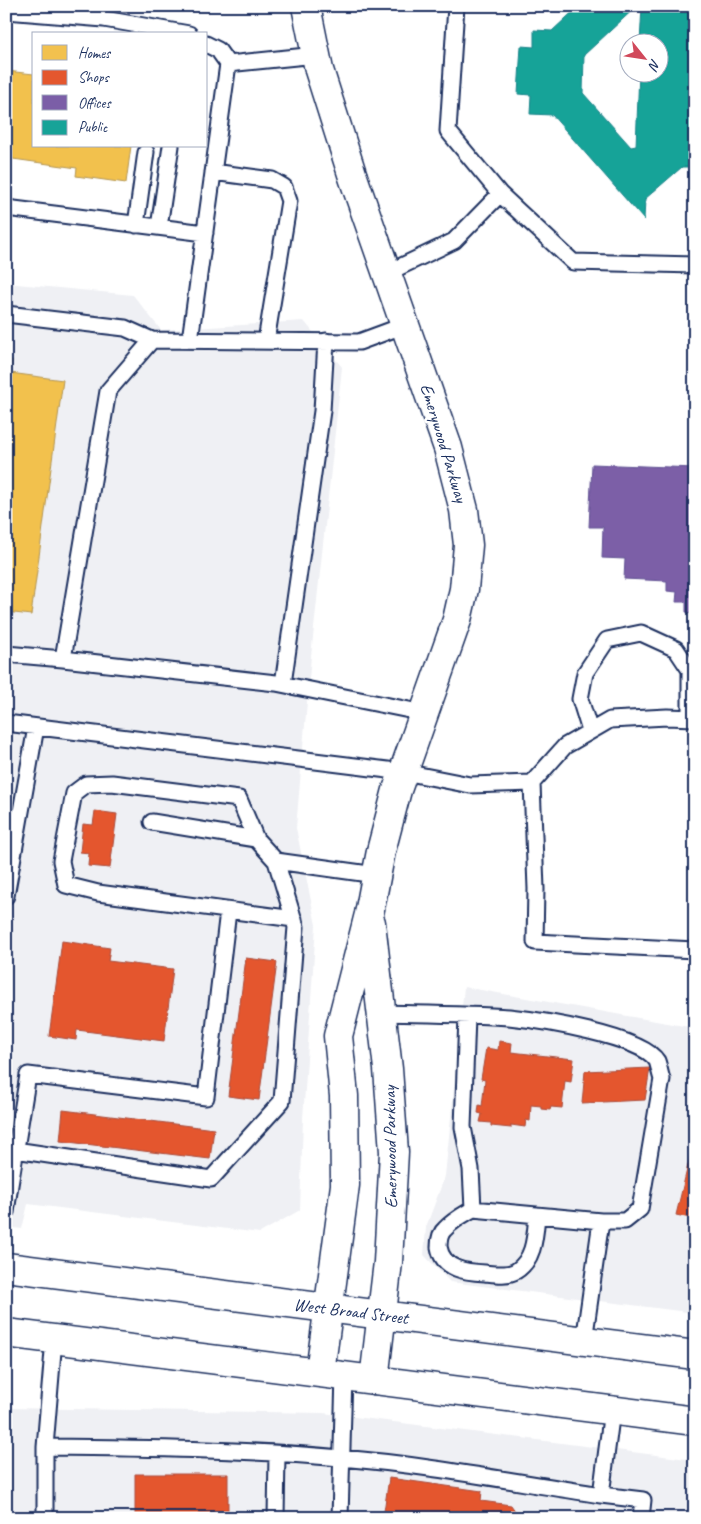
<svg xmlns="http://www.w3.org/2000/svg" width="701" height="1524" viewBox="0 0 701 1524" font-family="Caveat,sans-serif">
  <rect width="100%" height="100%" fill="#fff"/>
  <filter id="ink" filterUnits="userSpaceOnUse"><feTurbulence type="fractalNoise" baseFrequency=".02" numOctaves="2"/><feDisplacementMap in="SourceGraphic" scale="10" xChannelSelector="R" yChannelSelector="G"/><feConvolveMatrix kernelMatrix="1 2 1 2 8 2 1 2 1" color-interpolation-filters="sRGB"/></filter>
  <g filter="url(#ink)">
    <!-- built -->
    <path fill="#eff0f4" d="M 6,283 L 133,295 L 161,330 L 304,321 L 342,367 L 311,656 L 296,828 L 316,925 L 303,1119 L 300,1210 L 260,1233 L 28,1204 L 22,1229 L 6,1227 Z
      M 464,987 L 695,1028 L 695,1313 L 450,1282 L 424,1255 L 426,1227 L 445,1176 Z
      M 6,1408 L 323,1413 L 695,1460 L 695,1518 L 6,1518 Z"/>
    <!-- homes -->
    <path fill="#f2c14e" stroke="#b29553" d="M 6,71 L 34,74 L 34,146 L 131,146 L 126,183 L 76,176 L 77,168 L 6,158 Z
      M 6,359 L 12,360 L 10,373 L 63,380 L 31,615 L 6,612 Z"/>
    <!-- shops -->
    <path fill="#e4572e" stroke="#a84b3c" d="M 95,811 L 117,814 L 110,868 L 88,866 L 89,853 L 80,852 L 83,824 L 93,825 Z
      M 62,941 L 110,948 L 108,961 L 173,969 L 164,1041 L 77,1030 L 76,1040 L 49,1036 Z
      M 246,958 L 277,962 L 259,1100 L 228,1096 Z
      M 499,1041 L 512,1043 L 511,1052 L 574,1059 L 571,1082 L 565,1081 L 562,1108 L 551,1107 L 550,1110 L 541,1109 L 541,1106 L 531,1105 L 530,1121 L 526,1120 L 525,1127 L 511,1125 L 511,1128 L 491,1126 L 491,1123 L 480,1122 L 482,1114 L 478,1113 L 479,1105 L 482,1106 L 485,1080 L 481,1079 L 486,1048 L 498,1050 Z
      M 650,1068 L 645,1100 L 582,1103 L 585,1071 Z
      M 63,1110 L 214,1129 L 210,1159 L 60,1141 Z
      M 695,1136 L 695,1219 L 676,1215 Z
      M 135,1474 L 228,1474 L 228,1518 L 135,1518 Z
      M 389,1478 L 482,1491 L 481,1501 L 511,1505 L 520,1518 L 383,1518 Z"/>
    <!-- offices -->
    <path fill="#7b5ea7" stroke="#5e5091" d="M 592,464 L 695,468 L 695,613 L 686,612 L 686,602 L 676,602 L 677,592 L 667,591 L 667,581 L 624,579 L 625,559 L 602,558 L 603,527 L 589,527 Z"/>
    <!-- public -->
    <path fill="#17a398" stroke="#188087" d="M 579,6 L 637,6 L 584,55 L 583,93 L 631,147 L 636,146 L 639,72 L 658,72 L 658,42 L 640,42 L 642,7 L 639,6 L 695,6 L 695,167 L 682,167 L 645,199 L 644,220 L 552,115 L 530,114 L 531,95 L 518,94 L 521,46 L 534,47 L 534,30 L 552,31 Z"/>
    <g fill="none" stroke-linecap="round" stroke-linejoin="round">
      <!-- lane casing -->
      <g stroke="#1b2f5e" stroke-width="19">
        <path id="lane" d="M 456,6 L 448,131 L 500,194 L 573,262 L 695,265
          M 6,11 L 104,19 L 189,34
          M 206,44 L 218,50 L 228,64 L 316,55
          M 213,172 L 272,180 L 284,187 L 289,201 L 266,341
          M 6,208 L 205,233
          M 136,225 L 146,152
          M 159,227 L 171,146
          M 387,273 L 454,241 L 500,194
          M 6,314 L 125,328 L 152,340
          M 405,325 L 359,342 L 152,340 L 108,391 L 63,659 L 276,683 L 424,713
          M 190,340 L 228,64
          M 6,654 L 63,659
          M 283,684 L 322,411 L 326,341
          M 695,718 L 667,717 L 610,720 L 565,746 L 532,783 L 536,889 L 535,942 L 695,950
          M 6,723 L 404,772 L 470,785 L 532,783
          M 590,731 L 580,699 L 585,673 L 607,640 L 641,633 L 676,649 L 690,670 L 690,718
          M 256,839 L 239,799 L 112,783 L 86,784 L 74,793 L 61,861 L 66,885 L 98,893 L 294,919
          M 276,861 L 376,875
          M 6,896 L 36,727
          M 382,1013 C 424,1014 467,1014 509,1017 C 538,1020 642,1036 657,1061 C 659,1066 660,1074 662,1079 L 640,1209 L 625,1221 L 601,1221 L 473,1209 L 471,1169 L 463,1127 L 467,1016
          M 15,1150 L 211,1179 L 282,1101 L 296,927 L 276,861 L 256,839 L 152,822
          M 6,1185 L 10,1185 L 6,1212
          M 10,1185 L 28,1075 L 206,1097 L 228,911
          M 473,1209 C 463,1215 453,1220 445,1229 C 440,1233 439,1241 439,1247 C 443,1270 466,1272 485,1273 C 495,1274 507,1276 516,1271 C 535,1259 535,1235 537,1215
          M 584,1341 L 601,1221
          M 45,1447 C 144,1448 243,1449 341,1458 C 428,1465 514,1482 601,1495 L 612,1410
          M 601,1495 L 643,1500 L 641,1518
          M 45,1518 L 45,1447 L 54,1339
          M 276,1518 L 277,1454
          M 340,1518 L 344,1375"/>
      </g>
      <!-- street casing -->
      <g stroke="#1b2f5e" stroke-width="31">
        <path id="street" d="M 306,6 L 319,70 L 353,177 L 448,448 L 464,510 L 468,545 L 464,589 L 457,620 L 397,790 L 381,851 L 369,914 L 338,1036 L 344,1096 L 345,1185 L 320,1372
          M 371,923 L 388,1069 L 394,1152 L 388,1262 L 374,1380"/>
      </g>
      <!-- primary casing -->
      <g stroke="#1b2f5e" stroke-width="31">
        <path id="primary" d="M 6,1267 L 695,1355
          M 6,1333 L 695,1421"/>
      </g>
      <!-- lane -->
      <use href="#lane" stroke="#fff" stroke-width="15"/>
      <!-- street -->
      <use href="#street" stroke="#fff" stroke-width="28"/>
      <!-- primary -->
      <use href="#primary" stroke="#fff" stroke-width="28"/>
    </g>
  </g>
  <g text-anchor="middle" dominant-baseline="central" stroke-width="5" stroke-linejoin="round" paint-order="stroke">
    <!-- street labels -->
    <g font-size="18" fill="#1b2f5e" stroke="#fff">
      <text transform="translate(444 443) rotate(73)">Emerywood Parkway</text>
      <text transform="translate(390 1147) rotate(-91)">Emerywood Parkway</text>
      <text transform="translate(351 1311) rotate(7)">West Broad Street</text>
    </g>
  </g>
  <!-- margin -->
  <rect width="701" height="1524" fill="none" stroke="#fff" stroke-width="25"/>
  <rect x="12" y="12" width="676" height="1499" fill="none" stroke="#1b2f5e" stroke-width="2" filter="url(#ink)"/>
  <!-- legend -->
  <rect x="32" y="32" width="175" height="115" fill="#ffffff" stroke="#a4acbf"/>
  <rect x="42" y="45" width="25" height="15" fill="#f2c14e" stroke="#a4acbf"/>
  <text x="78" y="58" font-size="15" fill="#1b2f5e">Homes</text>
  <rect x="42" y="70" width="25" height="15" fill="#e4572e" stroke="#a4acbf"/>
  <text x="78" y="82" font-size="15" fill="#1b2f5e">Shops</text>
  <rect x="42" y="95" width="25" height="15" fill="#7b5ea7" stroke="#a4acbf"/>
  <text x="78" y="108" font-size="15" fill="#1b2f5e">Offices</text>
  <rect x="42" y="120" width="25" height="15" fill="#17a398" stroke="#a4acbf"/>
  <text x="78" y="132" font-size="15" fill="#1b2f5e">Public</text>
  <!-- north arrow -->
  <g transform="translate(644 58) rotate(120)"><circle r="24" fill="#ffffff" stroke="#a4acbf"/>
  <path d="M0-4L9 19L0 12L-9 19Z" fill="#d1495b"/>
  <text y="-8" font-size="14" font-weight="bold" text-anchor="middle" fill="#1b2f5e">N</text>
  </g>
</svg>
